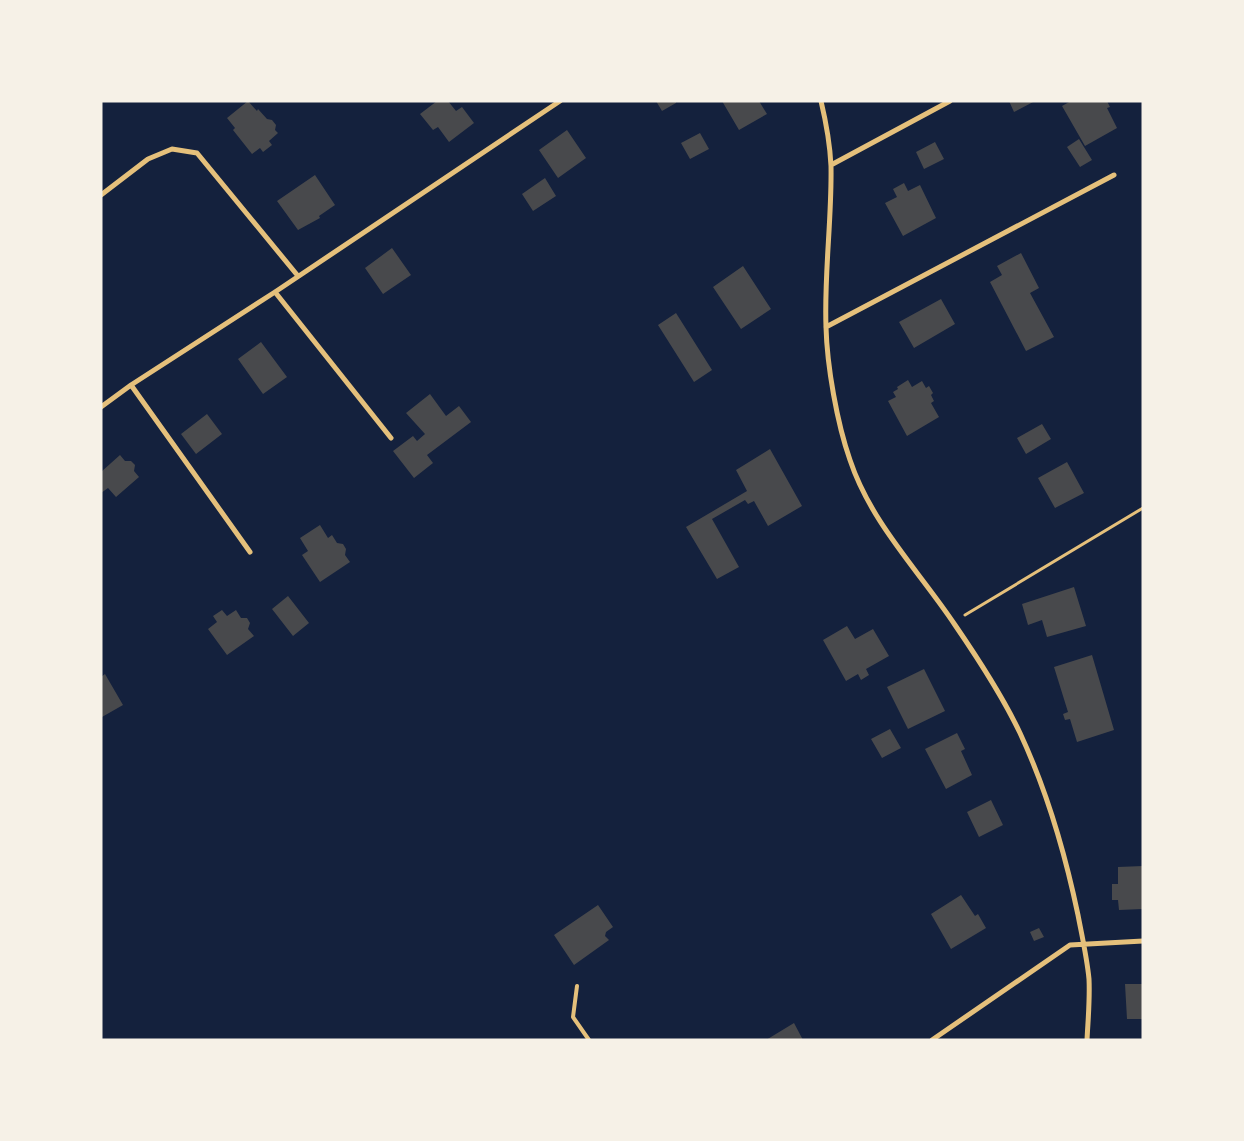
<svg xmlns="http://www.w3.org/2000/svg" width="1244" height="1141" viewBox="0 0 1244 1141" font-family="Barlow,sans-serif">
  <rect width="100%" height="100%" fill="#14213d"/>
  <!-- building -->
  <path fill="#48494c" d="M 248,101 L 257,111 L 258,109 L 267,119 L 272,120 L 276,125 L 275,130 L 278,133 L 269,141 L 272,145 L 263,152 L 260,148 L 252,154 L 233,130 L 235,128 L 227,118 Z
    M 437,101 L 448,101 L 456,111 L 462,107 L 474,123 L 449,142 L 438,127 L 433,130 L 420,114 Z
    M 656,101 L 676,101 L 676,103 L 662,111 Z
    M 722,101 L 759,101 L 767,114 L 739,130 Z
    M 1009,101 L 1035,101 L 1014,112 Z
    M 1071,101 L 1107,101 L 1110,107 L 1107,108 L 1117,128 L 1085,146 L 1062,106 Z
    M 567,130 L 586,158 L 558,178 L 539,150 Z
    M 700,133 L 709,149 L 690,159 L 681,143 Z
    M 1079,139 L 1092,160 L 1080,167 L 1067,147 Z
    M 935,142 L 944,159 L 924,169 L 916,152 Z
    M 315,175 L 335,205 L 319,216 L 320,218 L 298,230 L 277,201 Z
    M 545,178 L 556,196 L 533,211 L 522,194 Z
    M 904,183 L 908,191 L 920,185 L 936,218 L 903,236 L 885,203 L 897,197 L 893,189 Z
    M 392,248 L 411,275 L 383,294 L 365,268 Z
    M 1021,253 L 1039,288 L 1030,293 L 1054,337 L 1026,351 L 990,282 L 1002,275 L 997,266 Z
    M 743,266 L 771,309 L 741,329 L 713,287 Z
    M 941,299 L 955,324 L 914,348 L 899,322 Z
    M 676,313 L 712,370 L 694,382 L 658,325 Z
    M 261,342 L 287,377 L 263,394 L 238,359 Z
    M 908,380 L 912,387 L 922,381 L 926,388 L 929,386 L 933,393 L 931,395 L 934,401 L 931,403 L 939,417 L 907,436 L 888,401 L 896,397 L 893,392 L 898,389 L 897,387 Z
    M 430,394 L 446,416 L 459,406 L 471,422 L 427,455 L 433,463 L 414,478 L 393,451 L 413,436 L 417,441 L 425,434 L 406,413 Z
    M 207,414 L 222,434 L 196,454 L 181,434 Z
    M 1042,424 L 1051,439 L 1026,454 L 1017,438 Z
    M 770,449 L 802,506 L 768,526 L 754,501 L 748,504 L 745,500 L 712,519 L 739,567 L 717,579 L 686,527 L 747,491 L 736,470 Z
    M 120,455 L 125,461 L 131,461 L 135,465 L 134,471 L 139,477 L 116,497 L 108,488 L 101,493 L 101,472 Z
    M 1067,462 L 1084,493 L 1055,508 L 1038,478 Z
    M 320,525 L 328,538 L 332,535 L 337,543 L 343,544 L 346,549 L 345,555 L 350,562 L 320,582 L 302,555 L 308,551 L 300,538 Z
    M 1074,587 L 1086,626 L 1047,637 L 1042,620 L 1028,625 L 1022,604 Z
    M 288,596 L 309,623 L 293,636 L 272,609 Z
    M 222,610 L 227,616 L 236,610 L 241,618 L 247,618 L 250,623 L 248,629 L 254,636 L 227,655 L 208,629 L 217,622 L 213,616 Z
    M 847,626 L 855,639 L 873,629 L 889,656 L 866,669 L 869,675 L 861,680 L 858,674 L 846,681 L 823,640 Z
    M 1092,655 L 1114,730 L 1077,742 L 1070,719 L 1065,720 L 1063,714 L 1068,712 L 1054,667 Z
    M 924,669 L 945,711 L 908,729 L 887,687 Z
    M 105,674 L 123,705 L 102,717 L 101,677 Z
    M 890,729 L 901,748 L 882,758 L 871,739 Z
    M 957,733 L 965,749 L 961,751 L 972,775 L 946,789 L 925,749 Z
    M 991,800 L 1003,825 L 979,837 L 967,812 Z
    M 1143,866 L 1143,909 L 1119,910 L 1118,900 L 1112,900 L 1112,884 L 1118,884 L 1118,867 Z
    M 961,895 L 975,916 L 978,914 L 986,928 L 951,949 L 931,914 Z
    M 598,905 L 613,927 L 606,932 L 605,936 L 609,940 L 574,965 L 554,935 Z
    M 1039,928 L 1044,937 L 1034,941 L 1030,932 Z
    M 1125,984 L 1143,984 L 1143,1019 L 1127,1019 Z
    M 794,1023 L 803,1040 L 766,1040 Z"/>
  <g fill="none" stroke-linecap="round" stroke-linejoin="round">
    <!-- path -->
    <path stroke="#e5c07b" stroke-width="3" d="M 965,615 L 1143,508"/>
    <!-- service -->
    <path stroke="#e5c07b" stroke-width="4" d="M 577,986 L 573,1017 L 589,1040"/>
    <!-- minor -->
    <path stroke="#e5c07b" stroke-width="5" d="M 821,101 C 826,122 830,144 831,166 C 832,219 824,273 826,327 C 827,366 837,423 850,460 C 871,523 919,571 955,625 C 979,660 1002,695 1020,733 C 1047,791 1065,853 1078,915 C 1082,936 1087,958 1089,979 C 1090,1000 1088,1020 1087,1040
      M 831,165 L 950,101
      M 101,195 L 148,159 L 172,149 L 197,153 L 298,276
      M 275,292 L 391,438
      M 826,327 L 1114,175
      M 101,407 L 131,385
      M 250,552 L 131,385 L 275,292 L 560,101
      M 932,1040 L 1070,945 L 1143,941"/>
  </g>
  <!-- border -->
  <rect width="1244" height="1141" fill="none" stroke="#f6f1e7" stroke-width="205"/>
</svg>
